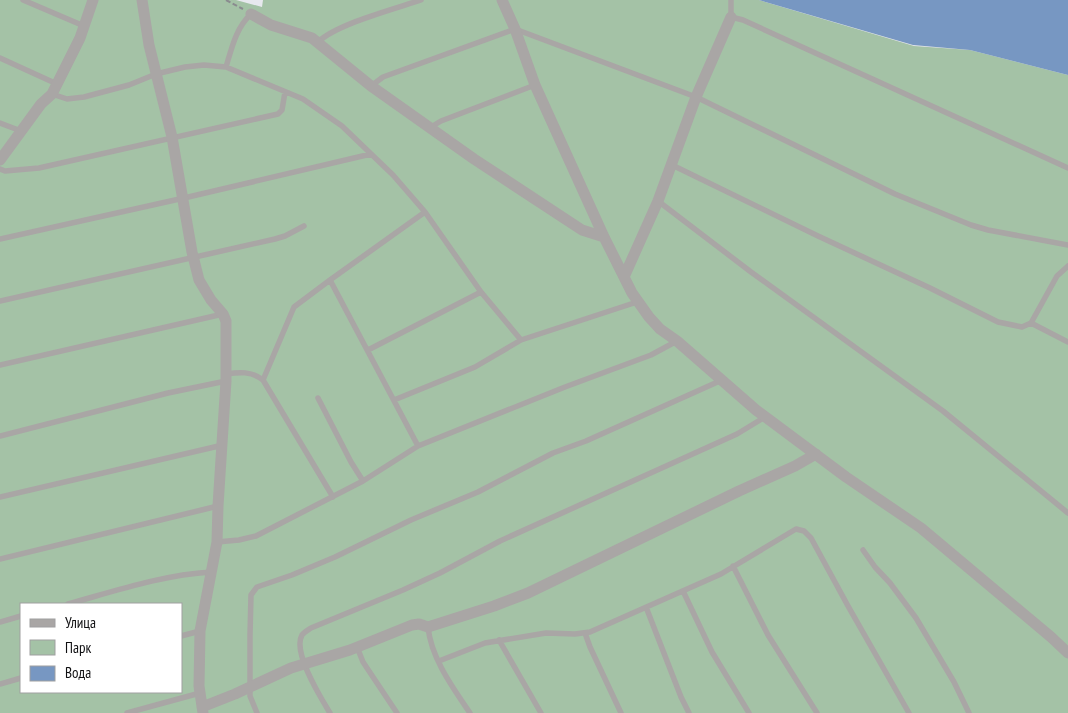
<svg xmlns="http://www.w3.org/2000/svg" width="1068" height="713" viewBox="0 0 1068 713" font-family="'PT Sans Narrow',sans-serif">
  <rect width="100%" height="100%" fill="#e7e8ee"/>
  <!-- green -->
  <path fill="#a4c2a6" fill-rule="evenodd" d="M 0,0 L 236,0 L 262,7 L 263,0 L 759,0 L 914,46 L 970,50 L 1068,75 L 1068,713 L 0,713 ZM 21,604 L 181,604 L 181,692 L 21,692 Z"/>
  <!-- water -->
  <path fill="#7797c2" d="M 759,0 L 1068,0 L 1068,75 L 970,50 L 913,45 Z"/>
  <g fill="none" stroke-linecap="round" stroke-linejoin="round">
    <!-- path -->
    <path stroke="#8a8b8f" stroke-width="2" stroke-dasharray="5 2.5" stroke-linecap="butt" d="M 226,0 L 243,9"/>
    <!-- service -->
    <path stroke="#a9a6a5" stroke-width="5.5" d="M 23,0 L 84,26
      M 731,0 L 731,17 L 743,20 L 1068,168
      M 318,42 C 337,24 394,9 421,0
      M 0,58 L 57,84
      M 226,67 C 232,47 236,28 251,14
      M 371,86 L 383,77 L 515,29 L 696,97 L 895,194 L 971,225 L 988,230 L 1068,245
      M 52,94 L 67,99 L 84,97 L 129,85 L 156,74 L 185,67 L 204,65 L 226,67 L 303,99 L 342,126 L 393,175 L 425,212 L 481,292 L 521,340 L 637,302
      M 0,123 L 21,131
      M 431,127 L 441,121 L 535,85
      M 672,165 L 818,236 L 930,288 L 998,322 L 1022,327 L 1031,323 L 1068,342
      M 0,169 L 5,171 L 39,168 L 278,114 L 282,110 L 285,92
      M 658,201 L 751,272 L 943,411 L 1068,513
      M 0,239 L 184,198 L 371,154
      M 330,280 L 425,212
      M 0,301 L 275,239 L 285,236 L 304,226
      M 1031,323 L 1057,276 L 1068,266
      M 368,350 L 481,292
      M 0,365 L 223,314
      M 226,374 C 240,372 251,371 263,380 L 333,497
      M 263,380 L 294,307 L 330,280 L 418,446
      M 318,398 L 351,462 L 363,481
      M 394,400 L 475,367 L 521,340
      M 0,436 L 168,393 L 226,381
      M 0,497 L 223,445
      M 217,542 L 239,540 L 256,536 L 363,481 L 418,446 L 565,387 L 651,355 L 677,341
      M 863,550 L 875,567 L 890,583 L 916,618 L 954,682 L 969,713
      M 0,559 L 218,506
      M 733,566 L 768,635 L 817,713
      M 683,591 L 712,652 L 749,713
      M 68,604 C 115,591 162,575 211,572
      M 646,607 L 681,697 L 689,713
      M 0,622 L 21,616
      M 428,627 C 431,658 453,688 470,713
      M 585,633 L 590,647 L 621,713
      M 181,636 L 200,631
      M 499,640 L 541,713
      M 357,647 L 363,662 L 397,713
      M 439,661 L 485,643 L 546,633 L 575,634 L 590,632 L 721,574 L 796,529 L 804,531 L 811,538 L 848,606 L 909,713
      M 0,684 L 21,678
      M 127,713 L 200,693
      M 257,713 L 250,696 L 250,635 L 251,595 L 257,587 L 292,575 L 335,557 L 411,520 L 478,492 L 553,453 L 586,441 L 722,380
      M 330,713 C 321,698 292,652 302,635 C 304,632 308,630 311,628 L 403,590 L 440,573 L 500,541 L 737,434 L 765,417"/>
    <!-- minor -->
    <path stroke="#a9a6a5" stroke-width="11" d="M 142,0 L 149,45 L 172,137 L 192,252 L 199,280 L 211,300 L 223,314 L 226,321 L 226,381 L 218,506 L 217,542 L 200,631 L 199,686 L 203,713
      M 502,0 L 515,29 L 535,85 L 604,237 L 632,293 L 649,317 L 660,329 L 677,341 L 756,410 L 846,477 L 921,528 L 1051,637 L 1068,653
      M 251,14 L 271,25 L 312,38 L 371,86 L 474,159 L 582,230 L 604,237
      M 0,160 L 41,104 L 52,94 L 80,38 L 93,0
      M 624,277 L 658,201 L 696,97 L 731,17
      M 202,707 L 235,694 L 291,668 L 350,650 L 412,625 L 419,624 L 428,627 L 494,606 L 528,593 L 739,491 L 795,466 L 816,454"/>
  </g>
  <!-- legend -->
  <rect x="20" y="603" width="162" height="90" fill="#ffffff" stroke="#9f9fa0"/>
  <rect x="30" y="619" width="25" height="8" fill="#a9a6a5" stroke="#9f9fa0"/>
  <text x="65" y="628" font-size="15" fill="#0f0f11">Улица</text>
  <rect x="30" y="640" width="25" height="15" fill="#a4c2a6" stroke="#9f9fa0"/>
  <text x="65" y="653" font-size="15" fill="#0f0f11">Парк</text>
  <rect x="30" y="666" width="25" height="15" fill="#7797c2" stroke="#9f9fa0"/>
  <text x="65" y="678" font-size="15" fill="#0f0f11">Вода</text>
</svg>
